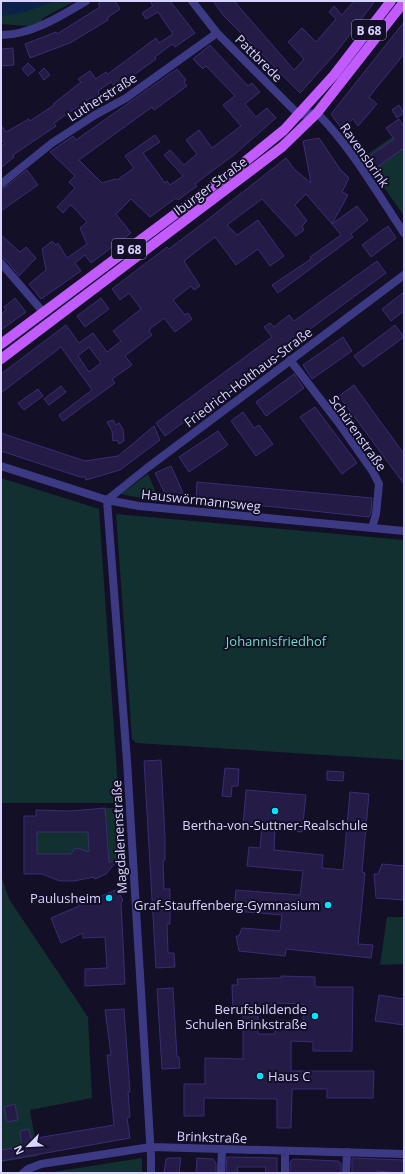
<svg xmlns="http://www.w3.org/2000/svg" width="405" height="1174" viewBox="0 0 405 1174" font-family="'Open Sans',sans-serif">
  <rect width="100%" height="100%" fill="#130f26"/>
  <!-- green -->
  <path fill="#12302f" d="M 1,1 L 75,1 L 43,18 L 41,22 L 28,26 L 1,24 Z
    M 404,129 L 404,216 L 363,157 Z
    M 148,474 L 160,502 L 121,494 Z
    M 1,478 L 99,509 L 119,803 L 1,803 Z
    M 116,514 L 404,540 L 404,760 L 136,743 L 132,739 Z
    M 105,808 L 120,808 L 122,854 L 118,855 L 119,862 L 109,862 L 107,858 L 109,856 Z
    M 37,832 L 88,832 L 89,856 L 37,854 Z
    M 1,858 L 2,878 L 9,899 L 88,1017 L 92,1098 L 30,1110 L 38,1156 L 1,1162 Z
    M 387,917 L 404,917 L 404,964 L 380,965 Z
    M 142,1158 L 142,1173 L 46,1173 Z"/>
  <!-- water -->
  <path fill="#0c2248" d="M 1,1 L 55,1 L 22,13 L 1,16 Z"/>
  <!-- building -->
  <path fill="#241b47" stroke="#3b2d73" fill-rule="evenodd" d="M 103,1 L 115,1 L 120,9 L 107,18 L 108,20 L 70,43 L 30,58 L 25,44 L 56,32 L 57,34 L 100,7 L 98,4 Z
    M 150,1 L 170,1 L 195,33 L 175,47 L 172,44 L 155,57 L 156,59 L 116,88 L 111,82 L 98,91 L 99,94 L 95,98 L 92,97 L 54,123 L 56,126 L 13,155 L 14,157 L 1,168 L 1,146 L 5,144 L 1,139 L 1,125 L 6,132 L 29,119 L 30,121 L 54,105 L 53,104 L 81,82 L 78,79 L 90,71 L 96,79 L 106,72 L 108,74 L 156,38 L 159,43 L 173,34 L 158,12 L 146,19 L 142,13 L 153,6 Z
    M 213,1 L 234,1 L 294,70 L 304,59 L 288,42 L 302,28 L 316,42 L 336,19 L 329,12 L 334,6 L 342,15 L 354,1 L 375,1 L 335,54 L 300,93 L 223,15 Z
    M 404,22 L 404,54 L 369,97 L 377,104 L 358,126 L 353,119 L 341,128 L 331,114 Z
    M 210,45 L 248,86 L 252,83 L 260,92 L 245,104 L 256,117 L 267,108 L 276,118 L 235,154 L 195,184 L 197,186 L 178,200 L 176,198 L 150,217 L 131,199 L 116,214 L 131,233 L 91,263 L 85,255 L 75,263 L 81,271 L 41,299 L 29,284 L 46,270 L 42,249 L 52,241 L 56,245 L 58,243 L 67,258 L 87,244 L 80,228 L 87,222 L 73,207 L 70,205 L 63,213 L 57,207 L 75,188 L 69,182 L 75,176 L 50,152 L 73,136 L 76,140 L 177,69 L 186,80 L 184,82 L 187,86 L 154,110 L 152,107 L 79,160 L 102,183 L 115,179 L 117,180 L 134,168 L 125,156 L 155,135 L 160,142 L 143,153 L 165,183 L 167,181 L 170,185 L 183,176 L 164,155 L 170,150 L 184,165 L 197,154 L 186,140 L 199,130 L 212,148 L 241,126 L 223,105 L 235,96 L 206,66 L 203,69 L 193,59 Z
    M 13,48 L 14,65 L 1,66 L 1,49 Z
    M 28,63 L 35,70 L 28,76 L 22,69 Z
    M 44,68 L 50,75 L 44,80 L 39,73 Z
    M 399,105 L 404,113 L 397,118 L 392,110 Z
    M 399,119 L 404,127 L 404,148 L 376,168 L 368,157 L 394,139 L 386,128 Z
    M 319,138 L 340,169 L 349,178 L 342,192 L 348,195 L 332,224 L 306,194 L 295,205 L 307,221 L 302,226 L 304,230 L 296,236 L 262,199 L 227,225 L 237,235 L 258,220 L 284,256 L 270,266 L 258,249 L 236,265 L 215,237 L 184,261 L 200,286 L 194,290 L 191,286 L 173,300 L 185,315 L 188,313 L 192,319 L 175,332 L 164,318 L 151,328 L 149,331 L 152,335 L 125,356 L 132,365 L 112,379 L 115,383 L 63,421 L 59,415 L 92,390 L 61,347 L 1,393 L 1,374 L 66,325 L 79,343 L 93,333 L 107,352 L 121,341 L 113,331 L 141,309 L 129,293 L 120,300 L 112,289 L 167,247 L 169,249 L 202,224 L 286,158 L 295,170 L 311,183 L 303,141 ZM 89,347 L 101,363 L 89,372 L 78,356 Z
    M 27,170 L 38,185 L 1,211 L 1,190 Z
    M 357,206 L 368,220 L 351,234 L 353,237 L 278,293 L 272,285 L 311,259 L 310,257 L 341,235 L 332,224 Z
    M 388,226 L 396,238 L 371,257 L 362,245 Z
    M 1,235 L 20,252 L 26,247 L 36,258 L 19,276 L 5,259 L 1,257 Z
    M 377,261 L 386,273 L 165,436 L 156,423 L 272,337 L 264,327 L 270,323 L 274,327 L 289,315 L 294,321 Z
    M 404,292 L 404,311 L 391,321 L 382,309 Z
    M 15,298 L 26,312 L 1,330 L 1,314 L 6,310 L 4,307 Z
    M 101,298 L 109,309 L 85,327 L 77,316 Z
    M 395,325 L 404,337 L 363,367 L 354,356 Z
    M 343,337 L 352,351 L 312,379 L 303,365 Z
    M 294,374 L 304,388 L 266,416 L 256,402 Z
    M 354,385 L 404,454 L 404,484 L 339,396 Z
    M 61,386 L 66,392 L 49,405 L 44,399 Z
    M 38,389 L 43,396 L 24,410 L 18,403 Z
    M 315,407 L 357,463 L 342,474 L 300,417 Z
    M 243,412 L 254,428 L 259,425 L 273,444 L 256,456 L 231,421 Z
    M 113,420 L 116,425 L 119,423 L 123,429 L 124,441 L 119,444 L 117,440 L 113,441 L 112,431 L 107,422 Z
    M 154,426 L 160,440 L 120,470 L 86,480 L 85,477 L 80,477 L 1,451 L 1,433 L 85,461 L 118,456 Z
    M 218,431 L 228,445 L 189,472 L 179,457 Z
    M 171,466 L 184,495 L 169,502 L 155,473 Z
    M 197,482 L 372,498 L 371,513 L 369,517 L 276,507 L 196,501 Z
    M 161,760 L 165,839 L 165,860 L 163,861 L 164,889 L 170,889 L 170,924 L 167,924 L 168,953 L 174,953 L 175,967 L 156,968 L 144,761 Z
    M 225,768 L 239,769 L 238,786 L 232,786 L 231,797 L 222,796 Z
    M 327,771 L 344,772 L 343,781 L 327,780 Z
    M 246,790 L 306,795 L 302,832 L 275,829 L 274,850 L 323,855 L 322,868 L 343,870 L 350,792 L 369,794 L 362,872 L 365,873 L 358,944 L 373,945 L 371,958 L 286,949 L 285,956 L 239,951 L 236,936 L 239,936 L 242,928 L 280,931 L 282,915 L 234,911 L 236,890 L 300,895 L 303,871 L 247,866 L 249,847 L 260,848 L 262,827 L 243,826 Z
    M 105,808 L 109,862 L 116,862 L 106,874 L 95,879 L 94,877 L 74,881 L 60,881 L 42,874 L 24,874 L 24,816 L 36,816 L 36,810 L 71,811 ZM 37,832 L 88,832 L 89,852 L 77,848 L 74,849 L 71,854 L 37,854 Z
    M 382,864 L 404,866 L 404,900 L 376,898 L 374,874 L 378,874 Z
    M 118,889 L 123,901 L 121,902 L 125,984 L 85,986 L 85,969 L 107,968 L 105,937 L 83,938 L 83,933 L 61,943 L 51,918 L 79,906 L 78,904 L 84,901 L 85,903 Z
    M 281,976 L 315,977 L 315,987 L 353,987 L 352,1051 L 313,1051 L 313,1042 L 291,1041 L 291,1071 L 374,1071 L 373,1098 L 327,1098 L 327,1089 L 292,1089 L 291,1128 L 277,1128 L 277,1099 L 204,1098 L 204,1116 L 184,1116 L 184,1084 L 205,1084 L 205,1058 L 243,1059 L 243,1012 L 233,1013 L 232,985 L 238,985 L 237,979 L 281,978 ZM 276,1003 L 303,1004 L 303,1021 L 275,1020 L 275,1034 L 258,1034 L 258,1012 L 276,1012 Z
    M 173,988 L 177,1057 L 179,1057 L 180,1068 L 162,1069 L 157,989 Z
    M 379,995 L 404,999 L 404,1025 L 375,1021 Z
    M 124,1009 L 130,1092 L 128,1092 L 130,1117 L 127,1118 L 130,1138 L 1,1161 L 1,1150 L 22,1147 L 20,1131 L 29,1129 L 31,1139 L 114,1125 L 107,1055 L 111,1055 L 105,1010 Z
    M 15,1104 L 18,1120 L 7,1122 L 4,1107 Z
    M 227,1157 L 277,1158 L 277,1173 L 265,1173 L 266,1167 L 237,1167 L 238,1173 L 226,1173 Z
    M 168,1158 L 181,1158 L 179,1173 L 164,1173 L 166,1159 Z
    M 197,1158 L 213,1159 L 216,1163 L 216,1173 L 196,1173 Z
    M 352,1158 L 404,1160 L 404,1173 L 376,1171 L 376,1173 L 352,1173 Z
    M 293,1159 L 338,1161 L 341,1163 L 341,1173 L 290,1173 L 290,1162 Z"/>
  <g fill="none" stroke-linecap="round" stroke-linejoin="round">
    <!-- minor -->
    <path stroke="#3d3a85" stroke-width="8" d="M 192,1 L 217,33 L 299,115 L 317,113 C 352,148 377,193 404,233
      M 1,35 C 31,35 61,16 86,1
      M 1,184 L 52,143 L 95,115 L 126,98 L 217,33
      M 1,263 L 44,313
      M 290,360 L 338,422 L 373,472 L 379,484 L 376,514 L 372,528
      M 1,466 L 107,500 L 139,506 L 404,531
      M 107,500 L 127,761 L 151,1156 L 151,1173
      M 107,500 L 147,468 L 404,275
      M 23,1173 L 28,1169 L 41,1164 L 151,1147 L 404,1154
      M 221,1173 L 222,1149
      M 285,1173 L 285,1151
      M 346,1173 L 347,1152"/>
    <!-- primary -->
    <path stroke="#c25bff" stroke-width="10" d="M 1,344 L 237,168 L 284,130 L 334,75 L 391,1
      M 1,359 L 282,147 L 317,113 L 404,2"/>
  </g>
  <!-- markers -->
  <g fill="#00e5ff" stroke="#130f26" stroke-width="1.5">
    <circle cx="275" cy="811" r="4"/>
    <circle cx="109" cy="898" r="4"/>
    <circle cx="328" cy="905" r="4"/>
    <circle cx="315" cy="1016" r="4"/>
    <circle cx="260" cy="1076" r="4"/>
  </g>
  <g text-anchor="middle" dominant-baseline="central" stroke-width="4" stroke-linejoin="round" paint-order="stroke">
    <!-- shield labels -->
    <g fill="#130f26" stroke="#9e99be" stroke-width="1">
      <rect x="352" y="20" width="34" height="20" rx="3"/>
      <rect x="112" y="239" width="34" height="20" rx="3"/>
    </g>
    <g font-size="12" font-weight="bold" fill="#d9d4ff">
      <text x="369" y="30">B 68</text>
      <text x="129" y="249">B 68</text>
    </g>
    <!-- street labels -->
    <g font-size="13" fill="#d9d4ff" stroke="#130f26">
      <text transform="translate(259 58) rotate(45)">Pattbrede</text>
      <text transform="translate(102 97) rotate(-32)">Lutherstraße</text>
      <text transform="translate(365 155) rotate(55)">Ravensbrink</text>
      <text transform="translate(210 186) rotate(-37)">Iburger Straße</text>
      <text transform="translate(248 377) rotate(-37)">Friedrich-Holthaus-Straße</text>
      <text transform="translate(358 433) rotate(55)">Schürenstraße</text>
      <text transform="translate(201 500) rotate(6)">Hauswörmannsweg</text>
      <text transform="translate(119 837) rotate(-93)">Magdalenenstraße</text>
      <text transform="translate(212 1137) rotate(2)">Brinkstraße</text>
    </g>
    <!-- park labels -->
    <g font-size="13" fill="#5fe0c0" stroke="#130f26">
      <text x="276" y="641">Johannisfriedhof</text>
    </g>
    <!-- poi labels -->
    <g font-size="13" fill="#d9d4ff" stroke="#130f26" text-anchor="end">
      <text x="275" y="825" text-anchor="middle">Bertha-von-Suttner-Realschule</text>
      <text x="101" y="898">Paulusheim</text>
      <text x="320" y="905">Graf-Stauffenberg-Gymnasium</text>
      <text x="307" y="1009">Berufsbildende<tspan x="307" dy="15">Schulen Brinkstraße</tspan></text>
      <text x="268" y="1076" text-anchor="start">Haus C</text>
    </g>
  </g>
  <!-- border -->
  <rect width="405" height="1174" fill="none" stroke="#d9d4ff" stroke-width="4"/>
  <!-- north arrow -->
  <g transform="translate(28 1146) rotate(246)" stroke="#130f26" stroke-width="3" paint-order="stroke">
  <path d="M0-3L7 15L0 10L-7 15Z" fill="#d9d4ff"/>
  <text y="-6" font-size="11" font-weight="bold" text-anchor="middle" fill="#d9d4ff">N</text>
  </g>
</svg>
